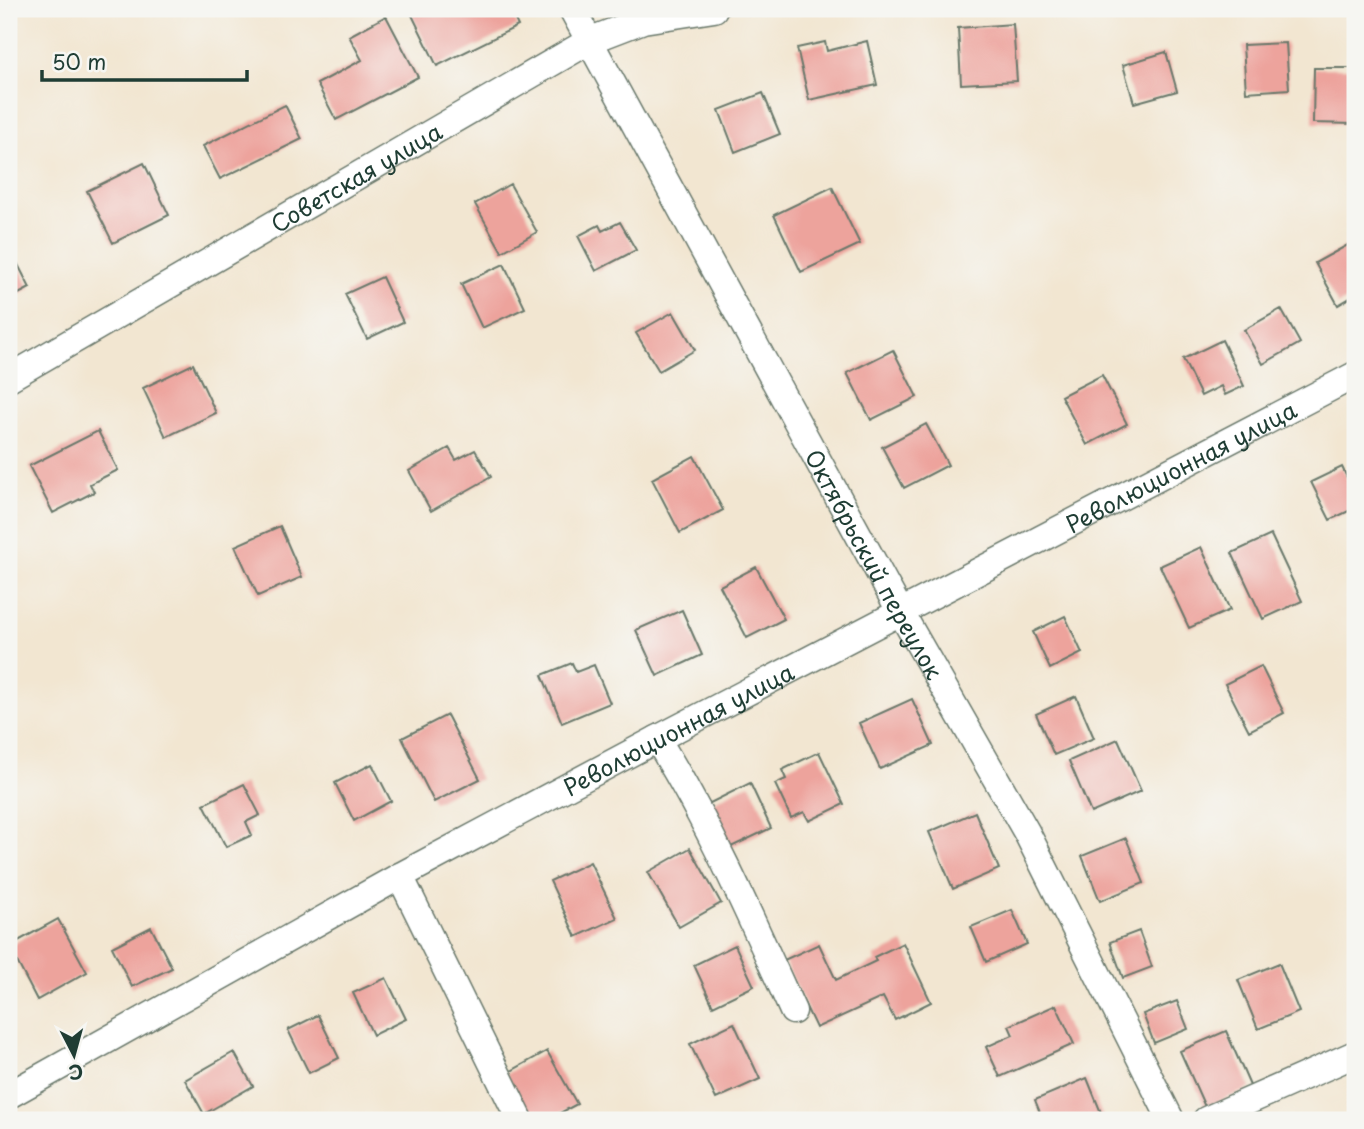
<svg xmlns="http://www.w3.org/2000/svg" width="1364" height="1129" viewBox="0 0 1364 1129" font-family="'Playpen Sans',sans-serif">
  <rect width="100%" height="100%" fill="#f6f6f2"/>
  <filter id="ink" filterUnits="userSpaceOnUse"><feTurbulence type="fractalNoise" baseFrequency=".0143" numOctaves="2"/><feDisplacementMap in="SourceGraphic" scale="14" xChannelSelector="R" yChannelSelector="G"/><feConvolveMatrix kernelMatrix="1 2 1 2 8 2 1 2 1" color-interpolation-filters="sRGB"/></filter>
  <filter id="wash" filterUnits="userSpaceOnUse"><feTurbulence type="fractalNoise" baseFrequency=".00686" numOctaves="4" result="noise"/><feDisplacementMap in="SourceGraphic" scale="28" xChannelSelector="R" yChannelSelector="G"/><feGaussianBlur stdDeviation="1.57" result="paint"/><feColorMatrix in="noise" values="0 0 0 0 0 0 0 0 0 0 0 0 0 0 0 0 0 1.4 0 .05"/><feComposite in="paint" operator="in"/></filter>
  <g filter="url(#wash)">
    <rect width="100%" height="100%" fill="#f2e6d1"/>
    <g id="blocks">
      <!-- building -->
      <path fill="#eda39c" d="M 409,9 L 449,9 L 452,13 L 461,9 L 510,9 L 518,26 L 437,66 Z
        M 386,16 L 418,77 L 336,120 L 317,84 L 362,60 L 349,36 Z
        M 1013,24 L 1017,81 L 961,84 L 958,28 Z
        M 867,41 L 877,85 L 809,100 L 797,48 L 825,42 L 827,51 Z
        M 1286,43 L 1289,89 L 1246,92 L 1243,45 Z
        M 1166,52 L 1177,91 L 1134,103 L 1123,65 Z
        M 1314,68 L 1355,68 L 1355,124 L 1313,123 Z
        M 763,93 L 780,134 L 735,152 L 719,110 Z
        M 285,105 L 302,139 L 220,179 L 203,146 Z
        M 144,163 L 169,215 L 113,243 L 87,191 Z
        M 510,184 L 537,232 L 502,252 L 475,204 Z
        M 832,187 L 860,244 L 801,272 L 774,215 Z
        M 620,222 L 636,250 L 596,271 L 578,236 L 599,225 L 602,231 Z
        M 1355,241 L 1355,295 L 1338,305 L 1315,263 Z
        M 9,247 L 30,288 L 9,299 Z
        M 504,264 L 525,308 L 482,328 L 461,284 Z
        M 382,277 L 403,322 L 367,339 L 345,294 Z
        M 1281,309 L 1300,343 L 1263,364 L 1244,330 Z
        M 673,312 L 695,350 L 659,371 L 636,333 Z
        M 1222,340 L 1244,386 L 1225,395 L 1221,386 L 1201,396 L 1183,359 Z
        M 893,350 L 917,397 L 871,420 L 847,373 Z
        M 193,364 L 216,413 L 166,437 L 143,388 Z
        M 1102,375 L 1127,424 L 1087,445 L 1061,396 Z
        M 926,424 L 948,465 L 904,488 L 882,447 Z
        M 98,431 L 118,470 L 90,484 L 94,492 L 53,513 L 29,466 Z
        M 449,448 L 456,460 L 475,450 L 491,477 L 431,511 L 409,471 Z
        M 694,456 L 723,510 L 680,533 L 652,479 Z
        M 1342,467 L 1355,494 L 1355,508 L 1330,520 L 1311,482 Z
        M 280,526 L 302,577 L 258,596 L 235,546 Z
        M 1271,535 L 1302,601 L 1263,619 L 1232,553 Z
        M 1201,547 L 1230,610 L 1189,628 L 1160,566 Z
        M 756,567 L 784,619 L 747,638 L 720,586 Z
        M 682,610 L 702,655 L 657,676 L 636,630 Z
        M 1065,616 L 1082,653 L 1050,669 L 1033,632 Z
        M 572,663 L 576,672 L 594,665 L 610,703 L 562,723 L 542,675 Z
        M 1261,666 L 1284,713 L 1249,731 L 1225,684 Z
        M 1076,696 L 1094,738 L 1054,755 L 1036,714 Z
        M 912,699 L 933,745 L 880,769 L 859,723 Z
        M 447,715 L 480,779 L 434,802 L 402,738 Z
        M 1118,739 L 1141,791 L 1091,813 L 1069,761 Z
        M 819,752 L 844,804 L 809,821 L 804,812 L 791,818 L 775,784 L 786,779 L 782,770 Z
        M 372,764 L 391,801 L 354,821 L 335,783 Z
        M 750,783 L 771,828 L 729,848 L 708,804 Z
        M 244,784 L 260,815 L 246,822 L 252,835 L 226,847 L 204,804 Z
        M 975,812 L 999,869 L 953,889 L 929,832 Z
        M 1126,838 L 1144,883 L 1100,901 L 1082,856 Z
        M 690,848 L 721,903 L 679,927 L 648,872 Z
        M 590,862 L 617,918 L 576,937 L 550,881 Z
        M 1012,910 L 1027,944 L 986,962 L 971,927 Z
        M 58,919 L 87,972 L 37,1000 L 9,946 Z
        M 151,927 L 172,968 L 132,987 L 112,947 Z
        M 1139,931 L 1152,967 L 1123,978 L 1110,942 Z
        M 903,943 L 931,1002 L 895,1020 L 883,997 L 816,1028 L 784,960 L 819,944 L 836,980 L 876,961 L 874,957 Z
        M 735,945 L 754,986 L 713,1006 L 694,965 Z
        M 1279,963 L 1299,1012 L 1258,1029 L 1238,980 Z
        M 386,978 L 406,1019 L 373,1035 L 353,993 Z
        M 1177,1001 L 1188,1029 L 1154,1043 L 1143,1014 Z
        M 1056,1005 L 1074,1044 L 1000,1077 L 986,1047 L 1013,1035 L 1009,1026 Z
        M 318,1015 L 339,1058 L 309,1073 L 288,1030 Z
        M 734,1023 L 760,1079 L 716,1099 L 690,1044 Z
        M 1226,1031 L 1251,1088 L 1205,1107 L 1180,1051 Z
        M 547,1051 L 577,1104 L 547,1120 L 532,1120 L 506,1074 Z
        M 234,1052 L 253,1086 L 204,1114 L 185,1080 Z
        M 1087,1078 L 1104,1120 L 1043,1120 L 1035,1100 Z"/>
    </g>
  </g>
  <g filter="url(#ink)">
    <use href="#blocks" fill-opacity="0" stroke="#69786b" stroke-width="2"/>
    <g fill="none" stroke-linecap="round" stroke-linejoin="round">
      <!-- minor casing -->
      <g stroke="#69786b" stroke-width="29">
        <g id="minor">
          <path id="s1" d="M 572,9 L 900,611 L 1027,833 L 1171,1120"/>
          <path id="s2" d="M 9,378 L 591,40 L 643,20 L 714,9"/>
          <path d="M 657,739 C 710,825 751,918 793,1011"/>
          <path d="M 400,876 L 520,1120"/>
          <path id="s3" d="M 9,1095 L 400,876 L 657,739 L 1355,375"/>
          <path d="M 1206,1120 L 1355,1054"/>
        </g>
      </g>
      <!-- minor -->
      <use href="#minor" stroke="#fff" stroke-width="26"/>
    </g>
  </g>
  <g text-anchor="middle" dominant-baseline="central" stroke-width="7" stroke-linejoin="round" paint-order="stroke">
    <!-- street labels -->
    <g font-size="23" fill="#1f3d34" stroke="#f6f6f2">
      <text stroke="none"><textPath href="#s2" startOffset="401">Советская улица</textPath></text>
      <text stroke="none"><textPath href="#s3" startOffset="1330">Революционная улица</textPath></text>
      <text stroke="none"><textPath href="#s1" startOffset="632">Октябрьский переулок</textPath></text>
      <text stroke="none"><textPath href="#s3" startOffset="763">Революционная улица</textPath></text>
    </g>
  </g>
  <!-- margin -->
  <rect width="1364" height="1129" fill="none" stroke="#f6f6f2" stroke-width="35"/>
  <!-- north arrow -->
  <g transform="translate(74 1055) rotate(174)" stroke="#f6f6f2" stroke-width="5" paint-order="stroke">
  <path d="M0-5L12 26L0 18L-12 26Z" fill="#1f3d34"/>
  <text y="-10" font-size="19" font-weight="bold" text-anchor="middle" fill="#1f3d34">С</text>
  </g>
  <!-- scale -->
  <path d="M42 70v10h205v-10" fill="none" stroke="#1f3d34" stroke-width="3.5"/>
  <text x="52" y="70" font-size="21" fill="#1f3d34" stroke="#f6f6f2" stroke-width="5" paint-order="stroke">50 m</text>
</svg>
